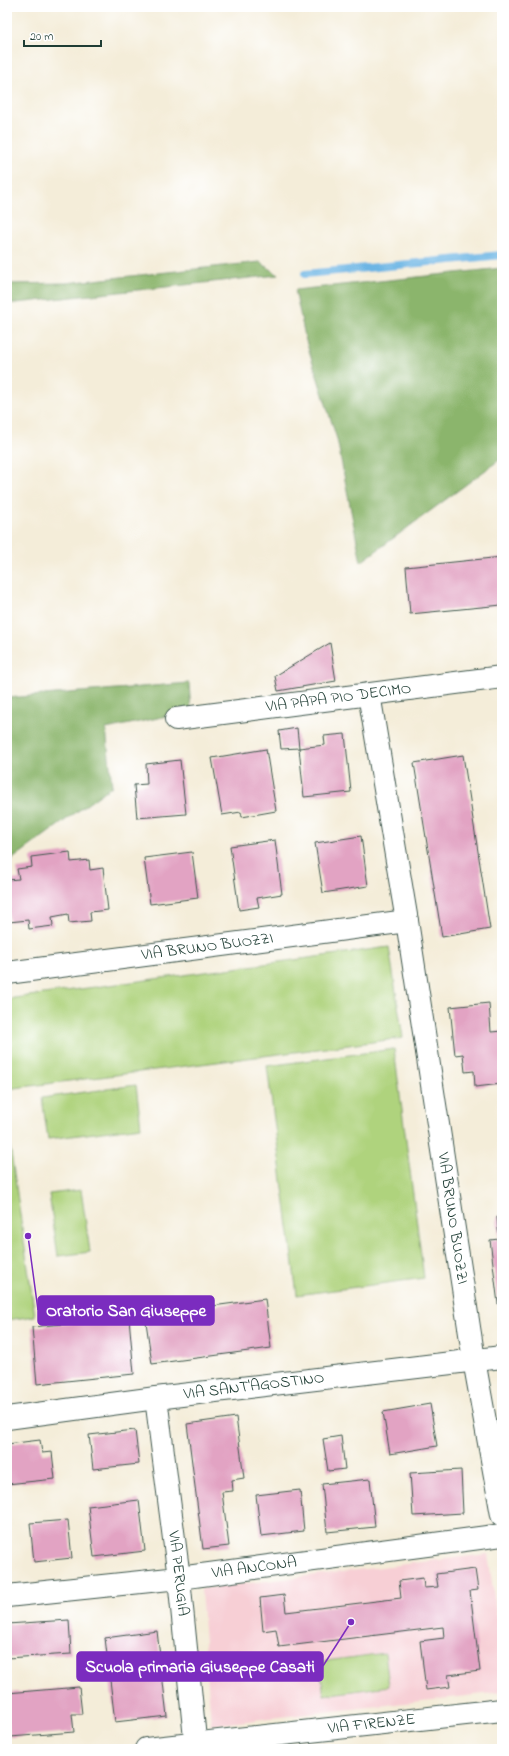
<svg xmlns="http://www.w3.org/2000/svg" width="509" height="1756" viewBox="0 0 509 1756" font-family="'Indie Flower',sans-serif">
  <rect width="100%" height="100%" fill="#fff"/>
  <filter id="ink" filterUnits="userSpaceOnUse"><feTurbulence type="fractalNoise" baseFrequency=".025" numOctaves="2"/><feDisplacementMap in="SourceGraphic" scale="8" xChannelSelector="R" yChannelSelector="G"/><feConvolveMatrix kernelMatrix="1 2 1 2 8 2 1 2 1" color-interpolation-filters="sRGB"/></filter>
  <filter id="wash" filterUnits="userSpaceOnUse"><feTurbulence type="fractalNoise" baseFrequency=".012" numOctaves="4" result="noise"/><feDisplacementMap in="SourceGraphic" scale="16" xChannelSelector="R" yChannelSelector="G"/><feGaussianBlur stdDeviation="0.9" result="paint"/><feColorMatrix in="noise" values="0 0 0 0 0 0 0 0 0 0 0 0 0 0 0 0 0 1.4 0 .05"/><feComposite in="paint" operator="in"/></filter>
  <g filter="url(#wash)">
    <rect width="100%" height="100%" fill="#f4edd9"/>
    <!-- built -->
    <path fill="#f7cfd5" d="M 488,1554 L 502,1655 L 502,1692 L 211,1725 L 201,1589 Z"/>
    <!-- green -->
    <path fill="#afd37d" stroke="#678858" d="M 389,947 L 403,1038 L 7,1089 L 7,999 Z
      M 394,1049 L 424,1278 L 297,1295 L 267,1066 Z
      M 136,1085 L 141,1127 L 48,1139 L 42,1098 Z
      M 7,1125 L 35,1316 L 7,1320 Z
      M 81,1190 L 90,1252 L 58,1256 L 49,1194 Z
      M 385,1653 L 389,1686 L 324,1695 L 319,1662 Z"/>
    <!-- forest -->
    <path fill="#8bb56c" stroke="#557950" d="M 260,262 L 278,275 L 7,304 L 7,284 L 66,283 Z
      M 502,268 L 502,458 L 361,562 L 337,439 L 306,341 L 295,290 Z
      M 189,683 L 191,711 L 106,729 L 112,786 L 7,863 L 7,698 Z"/>
    <g fill="none" stroke-linecap="round" stroke-linejoin="round">
      <!-- stream -->
      <path stroke="#6cb5e4" stroke-width="8" d="M 305,274 L 502,255"/>
    </g>
    <g id="blocks">
      <!-- building -->
      <path fill="#e2a3c3" d="M 502,557 L 502,605 L 410,614 L 406,567 Z
        M 330,643 L 336,681 L 278,691 L 275,676 Z
        M 297,728 L 299,748 L 325,745 L 324,736 L 345,734 L 351,792 L 304,797 L 299,748 L 281,749 L 279,731 Z
        M 266,749 L 276,811 L 242,817 L 241,812 L 222,815 L 212,758 Z
        M 463,755 L 490,929 L 442,937 L 414,763 Z
        M 180,760 L 186,814 L 137,818 L 134,785 L 147,784 L 146,764 Z
        M 361,836 L 368,886 L 323,893 L 315,843 Z
        M 275,840 L 282,894 L 257,898 L 259,907 L 239,910 L 230,846 Z
        M 70,852 L 71,862 L 89,860 L 90,870 L 103,868 L 108,910 L 90,912 L 91,921 L 69,923 L 68,914 L 52,917 L 53,926 L 29,929 L 28,920 L 9,922 L 7,880 L 19,879 L 17,869 L 32,867 L 31,857 Z
        M 192,852 L 198,898 L 150,904 L 144,858 Z
        M 489,1003 L 491,1032 L 502,1031 L 502,1084 L 475,1087 L 474,1071 L 465,1072 L 463,1054 L 455,1055 L 450,1007 Z
        M 502,1216 L 502,1303 L 498,1304 L 490,1240 L 499,1239 L 497,1217 Z
        M 265,1299 L 271,1348 L 152,1364 L 145,1315 Z
        M 129,1318 L 134,1374 L 37,1384 L 32,1327 Z
        M 430,1404 L 437,1446 L 390,1454 L 383,1412 Z
        M 236,1417 L 244,1478 L 232,1480 L 233,1491 L 222,1492 L 229,1546 L 203,1549 L 187,1424 Z
        M 135,1430 L 139,1464 L 93,1469 L 89,1435 Z
        M 341,1436 L 345,1469 L 328,1471 L 323,1439 Z
        M 40,1440 L 42,1453 L 52,1452 L 55,1479 L 7,1484 L 7,1444 Z
        M 461,1470 L 463,1513 L 413,1516 L 410,1473 Z
        M 370,1479 L 375,1527 L 327,1532 L 322,1484 Z
        M 300,1490 L 304,1531 L 261,1536 L 256,1495 Z
        M 139,1500 L 145,1551 L 94,1557 L 88,1506 Z
        M 68,1520 L 72,1558 L 34,1562 L 30,1523 Z
        M 475,1569 L 478,1590 L 470,1591 L 480,1671 L 448,1675 L 450,1687 L 426,1690 L 420,1641 L 444,1638 L 443,1627 L 279,1647 L 276,1629 L 263,1631 L 260,1598 L 284,1595 L 286,1612 L 401,1598 L 399,1581 L 423,1578 L 424,1588 L 438,1587 L 436,1574 Z
        M 69,1620 L 71,1654 L 7,1658 L 7,1624 Z
        M 157,1631 L 167,1716 L 115,1722 L 105,1638 Z
        M 79,1687 L 82,1714 L 72,1714 L 74,1732 L 10,1737 L 8,1720 L 7,1720 L 7,1693 Z"/>
    </g>
  </g>
  <g filter="url(#ink)">
    <use href="#blocks" fill-opacity="0" stroke="#3f574d" stroke-width="1"/>
    <g fill="none" stroke-linecap="round" stroke-linejoin="round">
      <!-- street casing -->
      <g stroke="#3f574d" stroke-width="24">
        <g id="street">
          <path id="s1" d="M 369,694 L 407,921 L 474,1360 L 502,1515"/>
          <path id="s2" d="M 176,719 L 502,677"/>
          <path id="s3" d="M 7,973 L 407,921"/>
          <path id="s4" d="M 156,1398 L 179,1578 L 196,1749"/>
          <path id="s5" d="M 7,1418 L 156,1398 L 502,1357"/>
          <path id="s6" d="M 7,1596 L 179,1578 L 502,1535"/>
          <path id="s7" d="M 146,1749 L 502,1710"/>
        </g>
      </g>
      <!-- street -->
      <use href="#street" stroke="#fff" stroke-width="22"/>
    </g>
  </g>
  <g text-anchor="middle" dominant-baseline="central" stroke-width="3" stroke-linejoin="round" paint-order="stroke">
    <!-- street labels -->
    <g font-size="16" fill="#1f3d34" stroke="#fff">
      <text stroke="none"><textPath href="#s2" startOffset="164">VIA PAPA PIO DECIMO</textPath></text>
      <text stroke="none"><textPath href="#s3" startOffset="202">VIA BRUNO BUOZZI</textPath></text>
      <text stroke="none"><textPath href="#s1" startOffset="531">VIA BRUNO BUOZZI</textPath></text>
      <text stroke="none"><textPath href="#s5" startOffset="249">VIA SANT'AGOSTINO</textPath></text>
      <text stroke="none"><textPath href="#s6" startOffset="249">VIA ANCONA</textPath></text>
      <text stroke="none"><textPath href="#s4" startOffset="177">VIA PERUGIA</textPath></text>
      <text stroke="none"><textPath href="#s7" startOffset="227">VIA FIRENZE</textPath></text>
    </g>
  </g>
  <!-- callouts -->
  <path fill="none" stroke="#7b2cbf" stroke-width="1.5" d="M28 1236L38 1310M351 1622L323 1666"/>
  <g fill="#7b2cbf" stroke="#fff" stroke-width="1.5">
    <circle cx="28" cy="1236" r="4"/>
    <circle cx="351" cy="1622" r="4"/>
  </g>
  <g fill="#7b2cbf" stroke="#7b2cbf" stroke-width="1.5">
    <rect x="38" y="1296" width="176" height="29" rx="4"/>
    <rect x="77" y="1652" width="246" height="29" rx="4"/>
  </g>
  <g font-size="17" text-anchor="middle" font-weight="bold" fill="#fff">
    <text x="126" y="1316">Oratorio San Giuseppe</text>
    <text x="200" y="1672">Scuola primaria Giuseppe Casati</text>
  </g>
  <!-- margin -->
  <rect width="509" height="1756" fill="none" stroke="#fff" stroke-width="24"/>
  <!-- scale -->
  <path d="M24 40v6h77v-6" fill="none" stroke="#1f3d34" stroke-width="2"/>
  <text x="30" y="40" font-size="12" fill="#1f3d34" stroke="#ffffff" stroke-width="3" paint-order="stroke">20 m</text>
</svg>
